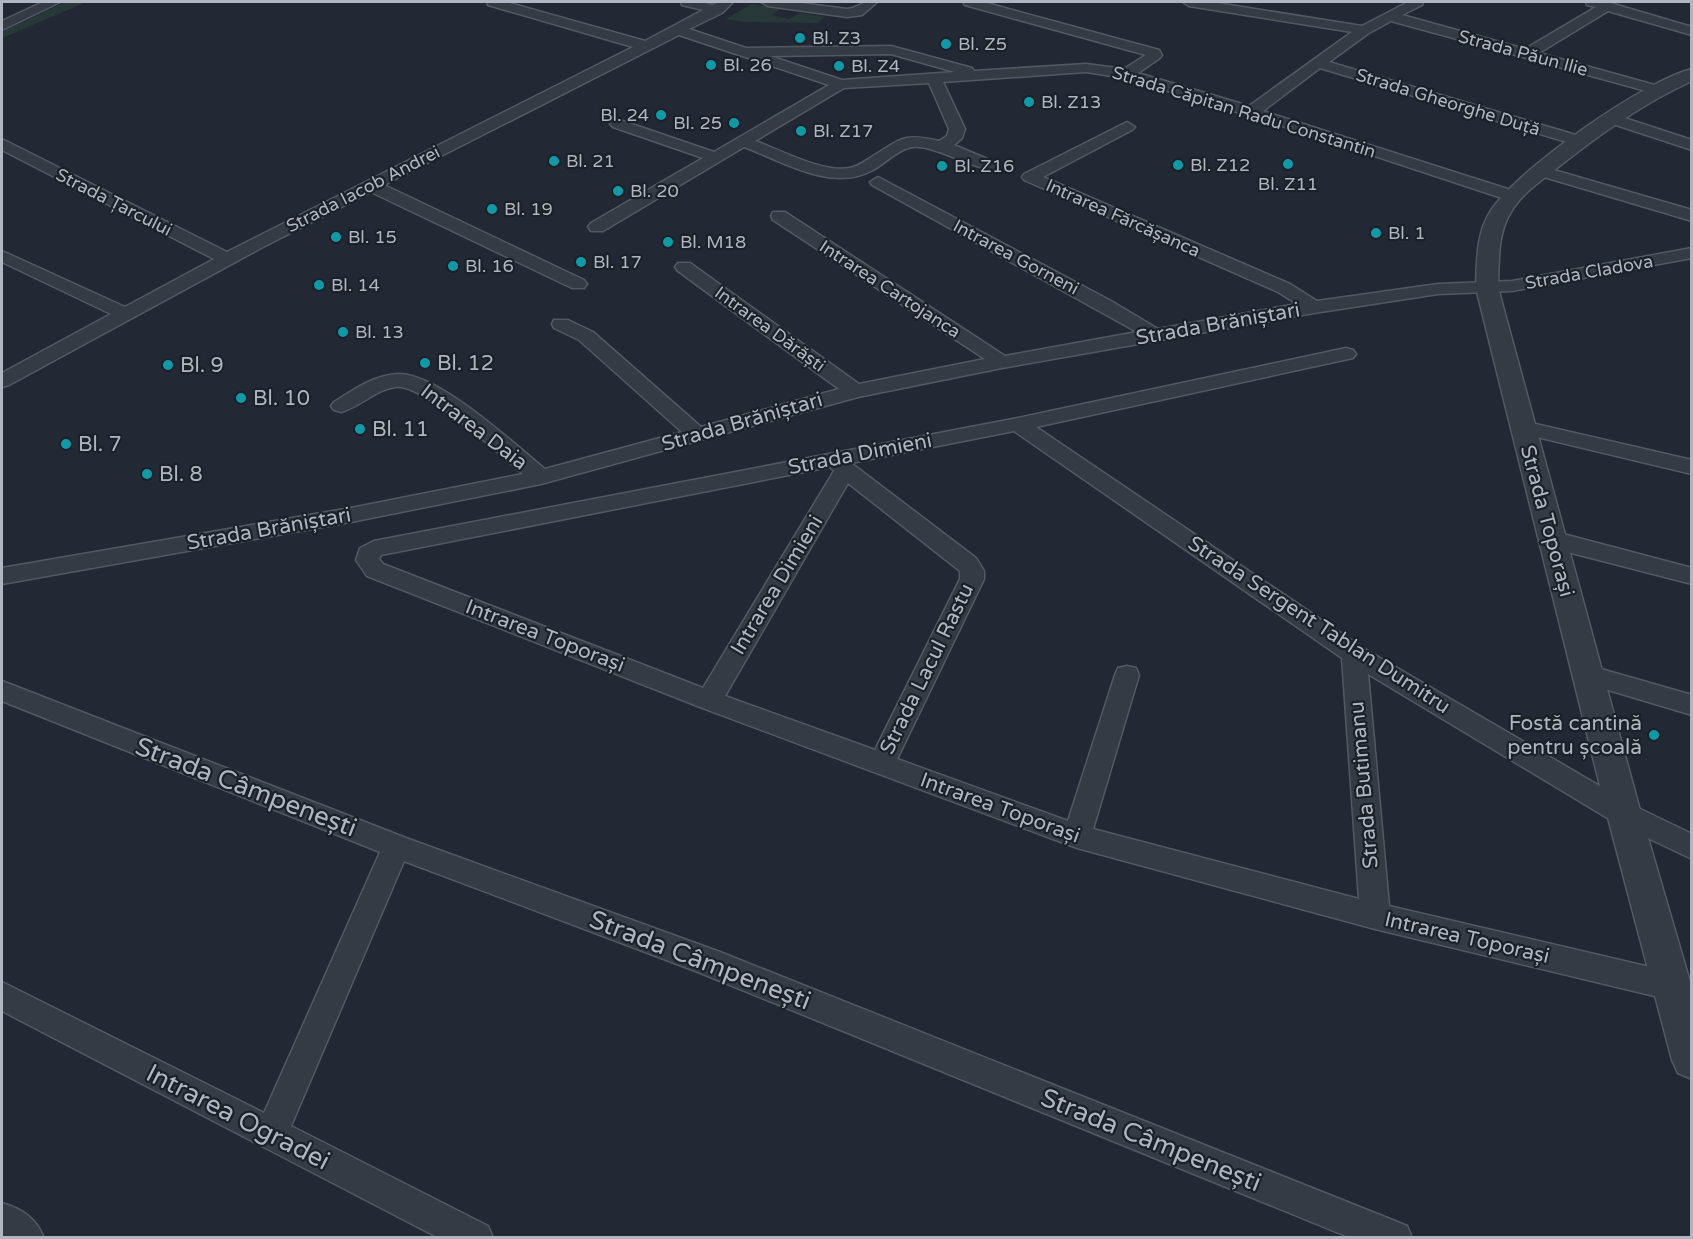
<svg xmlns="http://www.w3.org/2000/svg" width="1693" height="1239" viewBox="0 0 1693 1239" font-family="'Varela Round',sans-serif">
  <rect width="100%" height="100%" fill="#222934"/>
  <!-- green -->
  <path fill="#283839" d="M 65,2 L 86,2 L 2,38 L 2,32 Z
    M 752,4 L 780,9 L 772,15 L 789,19 L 800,13 L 825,17 L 818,23 L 744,22 L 726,19 Z"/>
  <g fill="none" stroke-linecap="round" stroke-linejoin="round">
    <!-- minor casing -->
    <g stroke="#535962" stroke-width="3">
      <path id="minor" d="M 43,2 L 60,2 L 2,30 L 2,21 Z
        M 487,2 L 506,2 L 645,41 L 703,10 L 682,5 L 681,2 L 700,2 L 713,5 L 718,2 L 733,2 L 722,13 L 689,29 L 746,48 L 891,46 L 972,68 L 974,71 L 1086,64 L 1124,69 L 1146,55 L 965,5 L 963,2 L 983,2 L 1159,50 L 1162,55 L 1160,58 L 1138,73 L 1249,106 L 1352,32 L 1189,6 L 1183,2 L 1211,2 L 1362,26 L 1408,2 L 1423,2 L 1422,5 L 1402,15 L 1525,49 L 1596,7 L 1587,5 L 1586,2 L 1607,2 L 1692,27 L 1692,35 L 1608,11 L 1539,53 L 1662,87 L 1664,90 L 1657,94 L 1391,21 L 1369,33 L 1329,62 L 1586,138 L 1588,141 L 1586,144 L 1580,146 L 1320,68 L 1263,111 L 1517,192 L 1519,196 L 1511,201 L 1299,131 L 1125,78 L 1086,72 L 943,82 L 965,129 L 962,138 L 954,145 L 997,163 L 999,166 L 997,169 C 981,173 940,148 919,147 C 901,145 886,164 871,171 C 831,192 782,161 744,147 L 603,231 L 591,231 L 588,227 L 591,223 L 703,158 L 613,127 L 610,124 L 613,121 L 623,121 L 714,152 L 829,85 L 679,35 L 384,185 L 584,280 L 587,284 L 584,288 L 572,288 L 371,192 L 263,247 L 9,385 L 2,387 L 2,373 L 111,314 L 2,262 L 2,251 L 125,307 L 214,259 L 2,150 L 2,139 L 227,252 L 633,47 L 488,5 ZM 891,54 L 955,72 L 842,80 L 770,56 ZM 929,83 L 949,129 L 947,136 L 939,141 C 902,132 900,140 870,158 C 864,162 857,167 849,168 C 822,173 781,150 755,141 L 844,88 Z
        M 761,2 L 793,2 L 847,9 C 860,8 860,0 877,2 L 862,15 L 847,17 L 768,6 Z
        M 1612,114 L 1692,140 L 1692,150 L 1607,122 L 1604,119 Z
        M 1127,122 L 1135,127 L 1132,130 L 1043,177 L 1290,284 L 1317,301 L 1438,284 L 1512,281 L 1692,248 L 1692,258 L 1512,291 L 1438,294 L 1314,313 L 1002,368 L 858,397 L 541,484 L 356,521 L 2,584 L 2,568 L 356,507 L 523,474 C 501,455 421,382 395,387 C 375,390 360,407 341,412 L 334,410 L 331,406 L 334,402 C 353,390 374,375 398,374 C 438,373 513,443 545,469 L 682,432 L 579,340 L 554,328 L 552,324 L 554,320 L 568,320 L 593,332 L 701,427 L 839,389 L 678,271 L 675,267 L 678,263 L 690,263 L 859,384 L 985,359 L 773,220 L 771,216 L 773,212 L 785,212 L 1005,356 L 1137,332 L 872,185 L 870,182 L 878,177 L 1111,301 L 1158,329 L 1297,304 L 1278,292 L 1024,180 L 1022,177 L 1024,174 Z
        M 1540,166 L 1692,210 L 1692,221 L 1534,174 L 1532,171 L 1534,168 Z
        M 1346,348 L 1353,350 L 1356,354 L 1353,358 L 1036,427 L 1363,648 L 1634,806 L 1692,834 L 1692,859 L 1614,822 L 1368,674 L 1389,906 L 1671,972 L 1682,976 L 1686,986 L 1682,996 L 1671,1000 L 1375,929 L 1077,848 L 700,707 L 367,576 L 356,560 L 360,548 L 374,541 L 1018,418 ZM 1014,431 L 1342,658 L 1359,899 L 1093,829 L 1139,675 L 1136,668 L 1127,666 L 1118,668 L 1115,675 L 1068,821 L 897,759 L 984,579 L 984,571 L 976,558 L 851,463 ZM 830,467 L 834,471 L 703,688 L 383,564 L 379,559 L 381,555 ZM 848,483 L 960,571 L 960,579 L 875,750 L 725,696 Z
        M 1523,421 L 1692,460 L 1692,474 L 1516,432 L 1513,427 L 1516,422 Z
        M 1552,531 L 1692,568 L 1692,584 L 1556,549 L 1544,544 L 1541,539 L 1544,534 Z
        M 1587,665 L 1692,695 L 1692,715 L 1578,681 L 1575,674 L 1578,667 Z
        M 2,681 L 406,838 L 720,952 L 1395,1221 L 1407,1226 L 1412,1238 L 1351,1238 L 698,972 L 404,861 L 291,1126 L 488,1226 L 493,1238 L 439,1238 L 2,1011 L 2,982 L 264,1113 L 380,852 L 2,701 Z
        M 2,1203 C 22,1209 36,1218 44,1238 L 2,1238 Z"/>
    </g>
    <!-- tertiary casing -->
    <g stroke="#535962" stroke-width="3">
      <path id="tertiary" d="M 1692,69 L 1692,81 C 1643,103 1599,135 1557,168 C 1541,181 1521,194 1511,212 C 1497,234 1499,263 1498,288 L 1641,814 L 1692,989 L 1692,1079 L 1678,1073 L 1672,1060 L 1607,814 L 1476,288 C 1477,262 1476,234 1490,212 C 1515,171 1645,80 1692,69 Z"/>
    </g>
    <!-- minor -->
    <use href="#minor" fill="#353b45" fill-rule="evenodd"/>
    <!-- tertiary -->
    <use href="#tertiary" fill="#353b45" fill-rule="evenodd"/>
  </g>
  <!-- markers -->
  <g fill="#0f9aa8" stroke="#1b2029" stroke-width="2">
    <circle cx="800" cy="38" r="6"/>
    <circle cx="946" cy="44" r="6"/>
    <circle cx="711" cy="65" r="6"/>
    <circle cx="839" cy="66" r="6"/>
    <circle cx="1029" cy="102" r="6"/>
    <circle cx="661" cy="115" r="6"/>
    <circle cx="734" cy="123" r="6"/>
    <circle cx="801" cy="131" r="6"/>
    <circle cx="554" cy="161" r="6"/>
    <circle cx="1288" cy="164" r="6"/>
    <circle cx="1178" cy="165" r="6"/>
    <circle cx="942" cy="166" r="6"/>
    <circle cx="618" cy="191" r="6"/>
    <circle cx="492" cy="209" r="6"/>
    <circle cx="1376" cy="233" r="6"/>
    <circle cx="336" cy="237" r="6"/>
    <circle cx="668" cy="242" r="6"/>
    <circle cx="581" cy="262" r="6"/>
    <circle cx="453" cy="266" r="6"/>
    <circle cx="319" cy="285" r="6"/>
    <circle cx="343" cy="332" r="6"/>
    <circle cx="425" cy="363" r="6"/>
    <circle cx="168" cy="365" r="6"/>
    <circle cx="241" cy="398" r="6"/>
    <circle cx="360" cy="429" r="6"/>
    <circle cx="66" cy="444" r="6"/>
    <circle cx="147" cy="474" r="6"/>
    <circle cx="1654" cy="735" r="6"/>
  </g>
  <g text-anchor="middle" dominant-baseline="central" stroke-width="4.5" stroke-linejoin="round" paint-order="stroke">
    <!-- far-poi labels -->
    <g font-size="18" fill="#b0b6c1" stroke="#1b2029" text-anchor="start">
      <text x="812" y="38">Bl. Z3</text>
      <text x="958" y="44">Bl. Z5</text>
      <text x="723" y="65">Bl. 26</text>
      <text x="851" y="66">Bl. Z4</text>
      <text x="1041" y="102">Bl. Z13</text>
      <text x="649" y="115" text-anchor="end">Bl. 24</text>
      <text x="722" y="123" text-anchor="end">Bl. 25</text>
      <text x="813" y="131">Bl. Z17</text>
      <text x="566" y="161">Bl. 21</text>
      <text x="1190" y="165">Bl. Z12</text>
      <text x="954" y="166">Bl. Z16</text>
      <text x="1288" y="184" text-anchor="middle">Bl. Z11</text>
      <text x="630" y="191">Bl. 20</text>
      <text x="504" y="209">Bl. 19</text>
      <text x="1388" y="233">Bl. 1</text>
      <text x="348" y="237">Bl. 15</text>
      <text x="680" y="242">Bl. M18</text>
      <text x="593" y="262">Bl. 17</text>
      <text x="465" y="266">Bl. 16</text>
      <text x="331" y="285">Bl. 14</text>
      <text x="355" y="332">Bl. 13</text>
    </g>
    <!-- far-street labels -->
    <g font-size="18" fill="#b0b6c1" stroke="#1b2029">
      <text transform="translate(1523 53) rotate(15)">Strada Păun Ilie</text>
      <text transform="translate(1448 102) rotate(17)">Strada Gheorghe Duță</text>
      <text transform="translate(1244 112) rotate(17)">Strada Căpitan Radu Constantin</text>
      <text transform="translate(363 189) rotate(-27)">Strada Iacob Andrei</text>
      <text transform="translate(114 202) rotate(27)">Strada Țarcului</text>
      <text transform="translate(1123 218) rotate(24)">Intrarea Fărcășanca</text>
      <text transform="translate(1016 257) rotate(28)">Intrarea Gorneni</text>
      <text transform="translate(1589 272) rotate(-10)">Strada Cladova</text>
      <text transform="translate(890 289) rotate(33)">Intrarea Cartojanca</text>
      <text transform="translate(770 329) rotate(36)">Intrarea Dărăști</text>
    </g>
    <!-- street labels -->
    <g font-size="21" fill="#b0b6c1" stroke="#1b2029">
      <text transform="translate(1218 324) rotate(-10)">Strada Brăniștari</text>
      <text transform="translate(742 422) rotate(-16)">Strada Brăniștari</text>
      <text transform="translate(474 427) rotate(37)">Intrarea Daia</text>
      <text transform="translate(860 454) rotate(-11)">Strada Dimieni</text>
      <text transform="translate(1547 521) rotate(75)">Strada Toporași</text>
      <text transform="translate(269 529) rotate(-10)">Strada Brăniștari</text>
      <text transform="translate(777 585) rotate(-59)">Intrarea Dimieni</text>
      <text transform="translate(1319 625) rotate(33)">Strada Sergent Tablan Dumitru</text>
      <text transform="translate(545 636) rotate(21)">Intrarea Toporași</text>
      <text transform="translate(927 669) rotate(-64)">Strada Lacul Rastu</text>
      <text transform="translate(1364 785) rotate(-95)">Strada Butimanu</text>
      <text transform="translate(1000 808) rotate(20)">Intrarea Toporași</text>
      <text transform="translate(1467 938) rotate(13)">Intrarea Toporași</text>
    </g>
    <!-- poi labels -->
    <g font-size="21" fill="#b0b6c1" stroke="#1b2029" text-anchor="start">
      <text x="437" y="363">Bl. 12</text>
      <text x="180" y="365">Bl. 9</text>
      <text x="253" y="398">Bl. 10</text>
      <text x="372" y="429">Bl. 11</text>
      <text x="78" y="444">Bl. 7</text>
      <text x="159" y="474">Bl. 8</text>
      <text x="1642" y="723" text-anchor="end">Fostă cantină<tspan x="1642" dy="24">pentru școală</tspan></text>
    </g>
    <!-- near-street labels -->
    <g font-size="26" fill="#b0b6c1" stroke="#1b2029">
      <text transform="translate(246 787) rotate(21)">Strada Câmpenești</text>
      <text transform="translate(700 960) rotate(21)">Strada Câmpenești</text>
      <text transform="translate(238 1117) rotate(27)">Intrarea Ogradei</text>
      <text transform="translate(1151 1140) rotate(22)">Strada Câmpenești</text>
    </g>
  </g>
  <!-- border -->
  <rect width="1693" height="1239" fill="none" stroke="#b0b6c1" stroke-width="6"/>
</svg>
